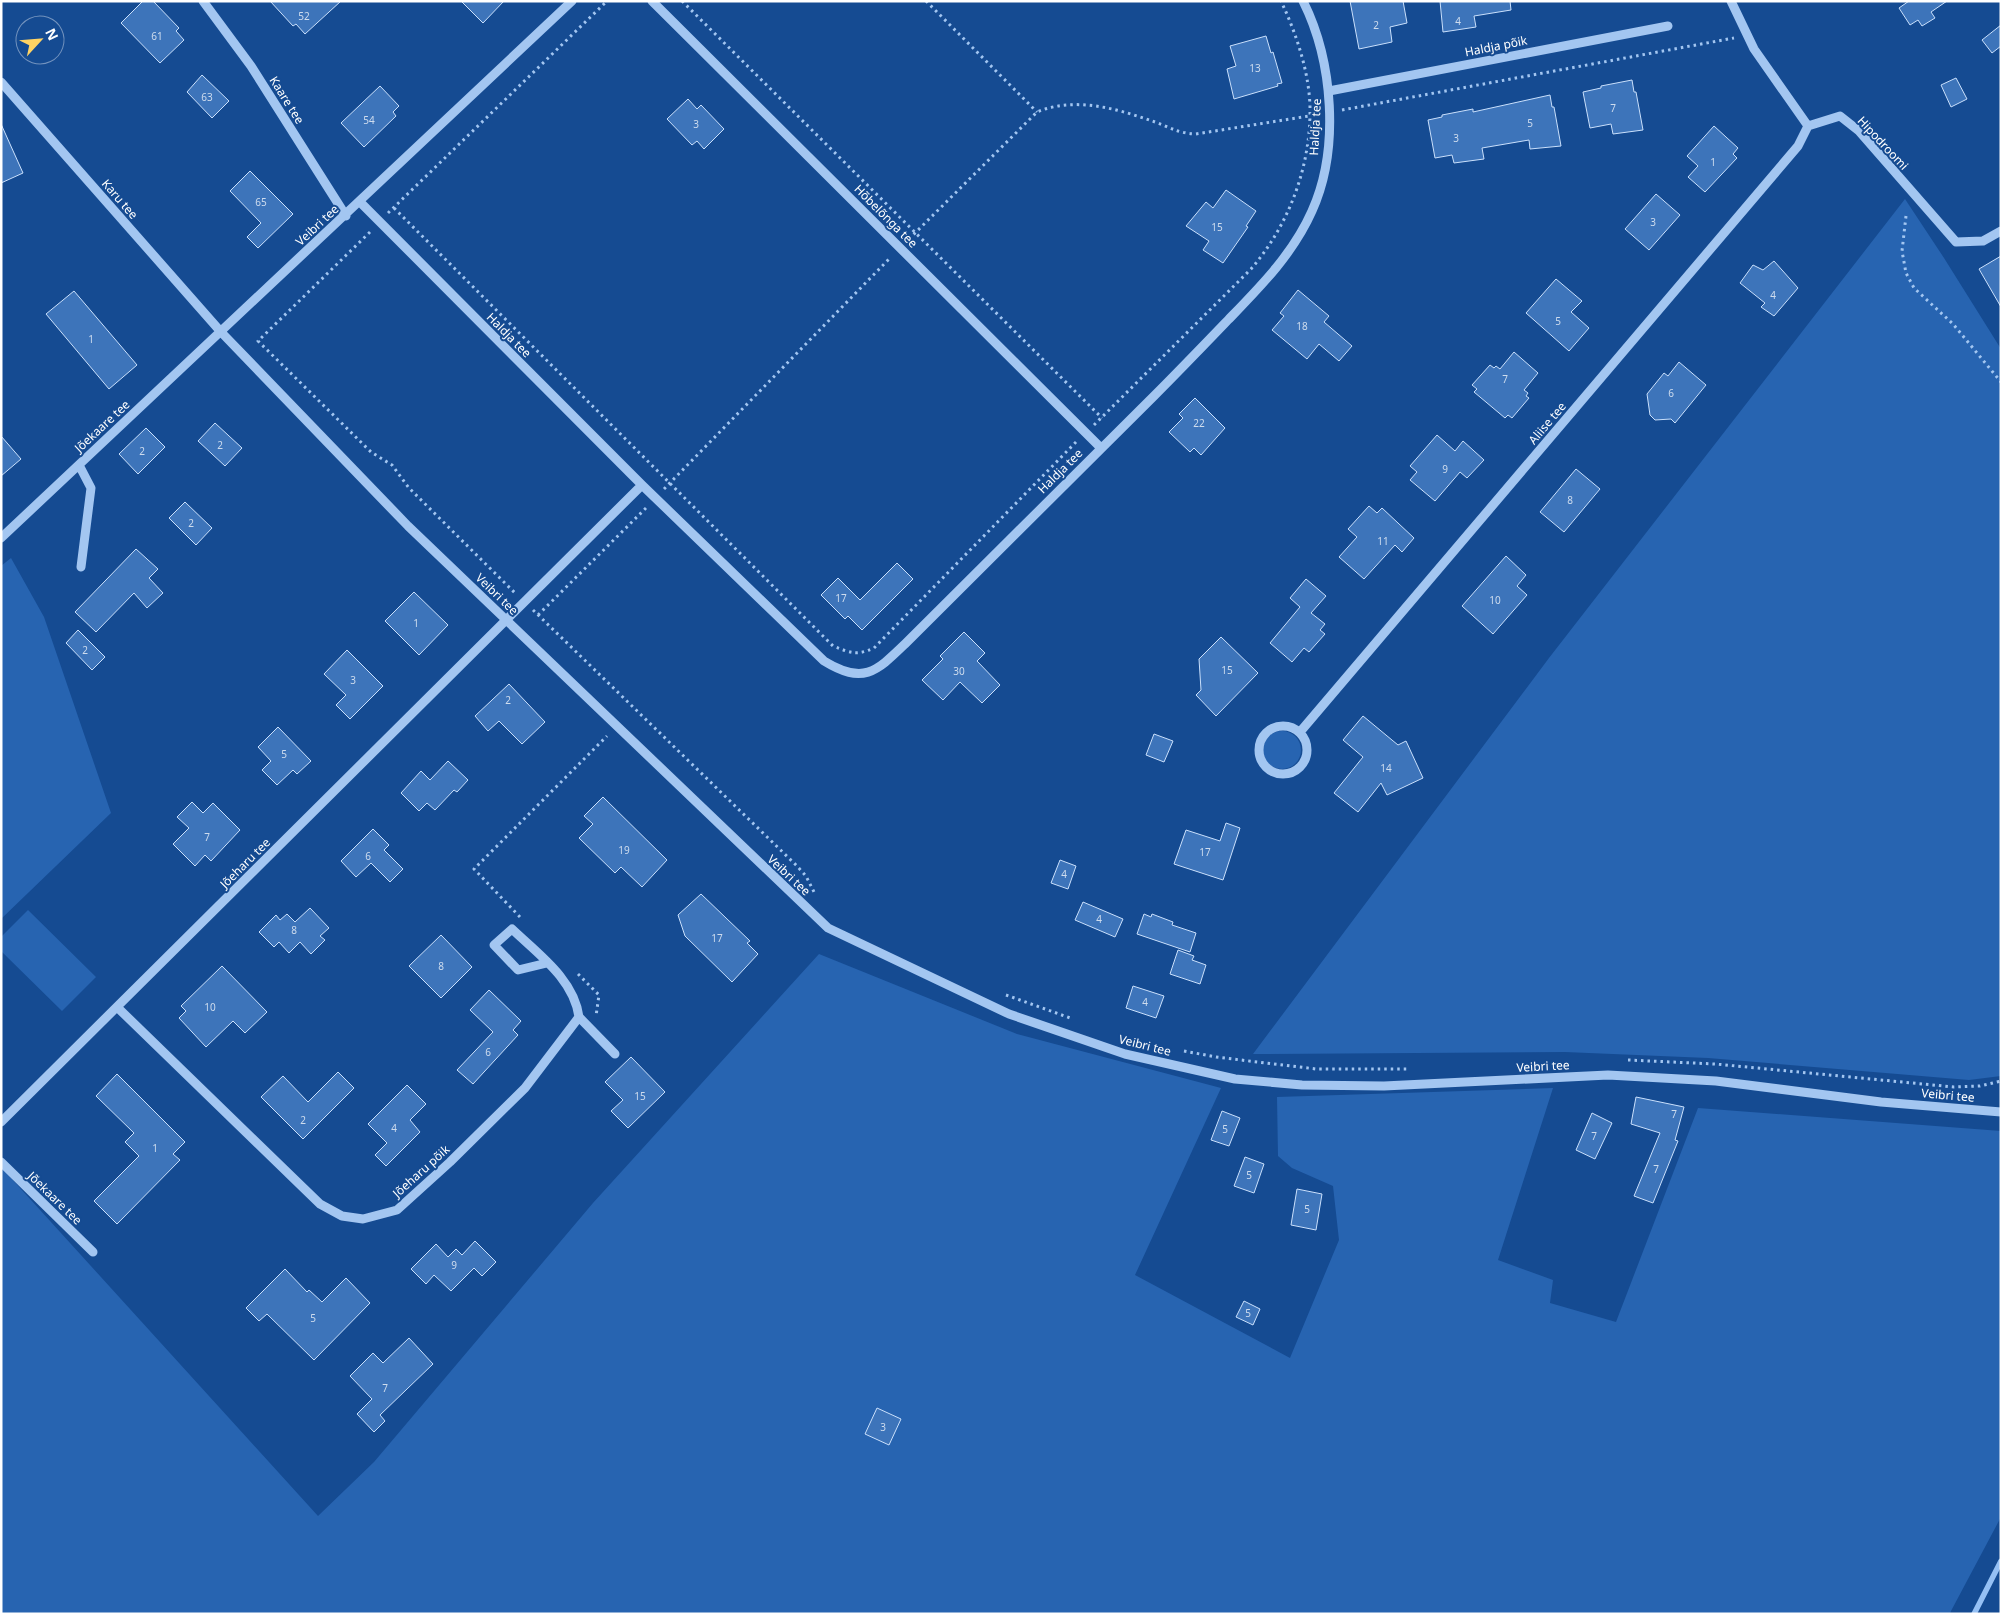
<svg xmlns="http://www.w3.org/2000/svg" width="2002" height="1615" viewBox="0 0 2002 1615" font-family="'Noto Sans',sans-serif">
  <rect width="100%" height="100%" fill="#154b92"/>
  <!-- green -->
  <path fill="#2764b1" d="M 1905,199 L 1944,258 L 2001,349 L 2001,1076 L 1969,1080 L 1708,1058 L 1565,1052 L 1253,1054 L 1549,658 Z
    M 11,558 L 44,617 L 111,813 L 1,919 L 1,566 Z
    M1263 750a19 19 0 1 1 38 0a19 19 0 1 1-38 0Z
    M 28,910 L 96,977 L 62,1011 L 1,951 L 1,937 Z
    M 819,954 L 1017,1034 L 1221,1088 L 1135,1275 L 1290,1358 L 1339,1240 L 1333,1186 L 1292,1168 L 1278,1156 L 1277,1097 L 1553,1088 L 1498,1260 L 1553,1280 L 1550,1303 L 1616,1322 L 1698,1108 L 2001,1131 L 2001,1517 L 1951,1611 L 1950,1614 L 1,1614 L 1,1167 L 318,1516 L 374,1462 L 593,1203 Z"/>
  <g fill="none" stroke-linecap="round" stroke-linejoin="round">
    <!-- stream -->
    <path stroke="#95c0f4" stroke-width="5.5" d="M 1974,1614 L 2001,1561"/>
  </g>
  <!-- building -->
  <path fill="#3d74ba" stroke="#cae0fc" d="M 143,1 L 153,1 L 179,28 L 176,31 L 184,40 L 160,63 L 121,23 Z
    M 270,1 L 341,1 L 305,34 L 296,24 L 293,26 Z
    M 461,1 L 504,1 L 483,23 Z
    M 1350,1 L 1403,1 L 1407,23 L 1390,27 L 1392,42 L 1359,49 Z
    M 1440,1 L 1510,1 L 1511,10 L 1474,16 L 1476,27 L 1443,32 Z
    M 1909,1 L 1947,1 L 1931,12 L 1935,18 L 1922,26 L 1918,20 L 1910,25 L 1899,8 Z
    M 2001,25 L 2001,46 L 1992,53 L 1982,40 Z
    M 1266,36 L 1271,53 L 1273,52 L 1282,83 L 1277,84 L 1278,86 L 1234,99 L 1227,69 L 1236,66 L 1230,46 Z
    M 202,75 L 229,101 L 212,118 L 187,92 Z
    M 1956,78 L 1967,99 L 1951,107 L 1941,85 Z
    M 1632,80 L 1634,92 L 1636,92 L 1643,130 L 1613,134 L 1611,124 L 1590,128 L 1583,92 L 1601,88 L 1601,86 Z
    M 380,86 L 399,106 L 393,112 L 396,116 L 364,147 L 341,123 Z
    M 1550,95 L 1552,107 L 1554,107 L 1561,146 L 1530,149 L 1529,140 L 1482,148 L 1484,159 L 1454,163 L 1452,155 L 1435,158 L 1428,120 L 1442,117 L 1442,115 L 1473,109 L 1473,112 Z
    M 688,99 L 697,109 L 701,105 L 724,129 L 704,149 L 697,141 L 692,145 L 667,119 Z
    M 1,124 L 23,173 L 1,183 Z
    M 1714,126 L 1738,148 L 1733,154 L 1737,158 L 1705,192 L 1688,177 L 1698,166 L 1687,156 Z
    M 250,171 L 293,214 L 258,248 L 247,237 L 261,223 L 230,191 Z
    M 1226,190 L 1256,211 L 1246,226 L 1248,227 L 1223,263 L 1203,250 L 1209,241 L 1186,226 L 1206,202 L 1213,208 Z
    M 1656,194 L 1680,215 L 1649,250 L 1625,229 Z
    M 2001,256 L 2001,307 L 1979,269 Z
    M 1774,261 L 1798,288 L 1774,316 L 1761,307 L 1765,303 L 1740,283 L 1753,265 L 1763,270 Z
    M 1556,279 L 1582,301 L 1571,312 L 1589,328 L 1569,351 L 1526,313 Z
    M 1298,290 L 1329,316 L 1324,322 L 1352,346 L 1339,361 L 1319,344 L 1307,359 L 1272,330 L 1284,316 L 1280,313 Z
    M 74,291 L 137,365 L 109,389 L 46,314 Z
    M 1514,352 L 1538,373 L 1524,390 L 1528,393 L 1526,396 L 1529,398 L 1512,418 L 1508,415 L 1505,418 L 1474,392 L 1477,389 L 1472,385 L 1490,365 L 1494,368 L 1496,366 L 1500,369 Z
    M 1679,362 L 1706,385 L 1675,423 L 1671,419 L 1655,420 L 1650,415 L 1647,394 L 1664,373 L 1668,376 Z
    M 1195,398 L 1225,428 L 1201,455 L 1194,448 L 1190,452 L 1169,432 L 1183,418 L 1179,414 Z
    M 215,423 L 242,448 L 225,466 L 198,441 Z
    M 146,428 L 165,447 L 138,474 L 119,454 Z
    M 1437,435 L 1455,451 L 1463,441 L 1484,460 L 1467,478 L 1460,472 L 1435,501 L 1410,480 L 1417,472 L 1410,466 Z
    M 1,436 L 21,459 L 1,476 Z
    M 1576,469 L 1600,489 L 1564,532 L 1540,512 Z
    M 185,502 L 212,528 L 196,545 L 169,518 Z
    M 1369,506 L 1377,513 L 1382,508 L 1414,538 L 1402,552 L 1395,545 L 1364,579 L 1339,557 L 1357,537 L 1348,529 Z
    M 136,549 L 158,569 L 149,578 L 163,593 L 147,608 L 134,593 L 96,632 L 75,612 Z
    M 1506,556 L 1526,575 L 1517,586 L 1527,595 L 1493,634 L 1462,606 Z
    M 897,563 L 913,579 L 862,630 L 848,616 L 845,619 L 821,595 L 838,578 L 860,600 Z
    M 1306,579 L 1326,596 L 1311,613 L 1325,624 L 1320,630 L 1325,634 L 1309,652 L 1304,648 L 1292,662 L 1270,643 L 1300,607 L 1290,598 Z
    M 414,592 L 448,625 L 419,655 L 385,621 Z
    M 78,630 L 105,657 L 92,670 L 66,643 Z
    M 964,632 L 985,653 L 977,661 L 1000,685 L 982,703 L 960,682 L 943,700 L 922,680 L 943,659 L 940,656 Z
    M 1221,637 L 1258,673 L 1216,716 L 1196,695 L 1201,690 L 1199,659 Z
    M 347,650 L 383,686 L 350,719 L 336,705 L 346,695 L 324,674 Z
    M 509,684 L 545,722 L 522,744 L 499,721 L 488,731 L 475,716 Z
    M 1363,716 L 1398,745 L 1406,741 L 1423,778 L 1387,795 L 1381,783 L 1358,812 L 1334,793 L 1363,757 L 1343,740 Z
    M 278,727 L 311,761 L 297,774 L 293,770 L 277,785 L 262,770 L 271,761 L 258,747 Z
    M 1154,734 L 1173,741 L 1164,762 L 1146,755 Z
    M 448,761 L 468,780 L 457,792 L 454,790 L 435,810 L 427,803 L 419,811 L 401,793 L 421,771 L 430,780 Z
    M 603,797 L 667,860 L 642,887 L 621,867 L 615,873 L 579,838 L 593,824 L 584,816 Z
    M 192,802 L 203,813 L 213,803 L 240,830 L 211,861 L 205,855 L 195,866 L 173,844 L 189,828 L 177,817 Z
    M 1226,823 L 1240,828 L 1223,880 L 1174,864 L 1186,830 L 1220,841 Z
    M 373,829 L 389,845 L 384,850 L 403,869 L 390,882 L 371,863 L 356,877 L 341,861 Z
    M 1060,860 L 1076,866 L 1068,889 L 1051,883 Z
    M 701,894 L 750,941 L 747,943 L 758,954 L 732,982 L 685,936 L 678,915 Z
    M 1083,902 L 1123,919 L 1115,937 L 1075,920 Z
    M 310,908 L 329,928 L 320,936 L 325,940 L 311,954 L 300,942 L 289,953 L 279,942 L 274,947 L 259,932 L 276,915 L 280,920 L 287,914 L 295,922 Z
    M 1144,914 L 1151,917 L 1152,914 L 1173,922 L 1172,925 L 1196,933 L 1190,952 L 1137,934 Z
    M 441,935 L 472,967 L 441,998 L 409,966 Z
    M 1178,950 L 1194,956 L 1192,960 L 1206,965 L 1200,984 L 1170,974 Z
    M 222,966 L 267,1012 L 245,1033 L 233,1021 L 206,1047 L 179,1018 L 186,1011 L 181,1006 Z
    M 1133,986 L 1164,996 L 1156,1018 L 1126,1008 Z
    M 489,990 L 521,1021 L 513,1030 L 518,1035 L 473,1084 L 457,1070 L 493,1032 L 470,1010 Z
    M 631,1057 L 665,1092 L 628,1128 L 611,1111 L 623,1100 L 605,1082 Z
    M 338,1072 L 354,1088 L 303,1139 L 261,1097 L 283,1076 L 308,1102 Z
    M 117,1074 L 185,1142 L 173,1154 L 180,1160 L 117,1224 L 94,1201 L 139,1156 L 125,1142 L 134,1133 L 96,1096 Z
    M 407,1085 L 426,1104 L 410,1120 L 420,1132 L 386,1166 L 375,1155 L 387,1143 L 368,1124 Z
    M 1636,1097 L 1684,1107 L 1675,1140 L 1678,1141 L 1653,1203 L 1634,1196 L 1660,1133 L 1631,1124 Z
    M 1222,1111 L 1240,1118 L 1229,1146 L 1211,1140 Z
    M 1592,1113 L 1612,1123 L 1595,1159 L 1576,1150 Z
    M 1245,1157 L 1264,1164 L 1254,1193 L 1234,1186 Z
    M 1297,1189 L 1322,1194 L 1316,1230 L 1291,1225 Z
    M 475,1241 L 496,1262 L 482,1276 L 474,1268 L 451,1291 L 434,1275 L 426,1284 L 411,1269 L 436,1244 L 448,1257 L 456,1249 L 462,1255 Z
    M 285,1269 L 307,1292 L 309,1290 L 322,1302 L 346,1278 L 370,1303 L 314,1360 L 267,1314 L 259,1321 L 246,1308 Z
    M 1244,1301 L 1260,1309 L 1253,1325 L 1236,1317 Z
    M 409,1338 L 433,1364 L 380,1415 L 385,1421 L 374,1432 L 357,1414 L 372,1399 L 350,1376 L 373,1353 L 383,1363 Z
    M 877,1408 L 901,1419 L 889,1445 L 865,1434 Z"/>
  <g fill="none" stroke-linecap="round" stroke-linejoin="round">
    <!-- path -->
    <path stroke="#a3c6f1" stroke-width="3" stroke-dasharray="2.5 4" stroke-linecap="butt" d="M 682,1 L 1102,418
      M 926,1 L 1037,112
      M 1342,110 L 1734,38
      M 394,208 L 833,646 C 851,653 856,656 874,648 L 1077,441
      M 388,213 L 607,1
      M 1906,216 L 1902,251 L 1906,273 L 1914,288 L 1953,324 L 2001,382
      M 370,232 L 258,341 L 371,452 L 392,465 L 409,488 L 516,594
      M 909,239 L 1037,112 C 1075,96 1118,109 1155,122 C 1172,128 1177,133 1196,134 L 1309,116
      M 1094,425 L 1251,269 C 1289,225 1311,166 1310,107 C 1309,71 1296,33 1281,1
      M 664,489 L 890,258
      M 533,610 L 796,865 L 806,876 L 815,894
      M 538,615 L 646,508
      M 520,917 L 474,869 L 607,736
      M 578,974 L 599,995 L 596,1016
      M 1006,995 L 1073,1019
      M 1184,1051 L 1216,1057 L 1316,1069 L 1407,1069
      M 1628,1060 L 1715,1064 L 1954,1087 L 1980,1086 L 2001,1081"/>
    <!-- minor -->
    <path stroke="#a3c6f1" stroke-width="9" d="M 203,1 L 251,66 L 346,216
      M 652,1 L 1101,448
      M 1731,1 L 1754,49 L 1808,126
      M 1,82 L 221,332 L 408,526 L 828,928 L 1009,1014 L 1125,1054 L 1235,1079 L 1302,1085 L 1384,1086 L 1608,1075 L 1716,1081 L 1881,1102 L 2001,1112
      M 1329,91 L 1668,26
      M 1808,126 L 1840,116 L 1859,131 L 1956,242 L 1983,241 L 2001,231
      M 360,202 L 642,485 L 824,661 C 863,685 876,672 905,644 C 988,561 1071,478 1154,396 C 1179,371 1203,346 1228,320 C 1260,287 1293,254 1312,211 C 1340,149 1333,61 1303,1
      M 79,465 L 91,488 L 81,567
      M 1,538 L 572,1
      M1259 750a24 24 0 1 1 48 0a24 24 0 1 1-48 0Z
      M 1300,732 L 1798,146 L 1808,126
      M 118,1008 L 320,1204 L 342,1216 L 363,1219 L 397,1210 L 450,1162 L 525,1088 L 579,1017 C 574,979 538,954 512,929 L 494,945 L 518,970 L 547,963
      M 579,1017 L 615,1054
      M 1,1122 L 642,485
      M 1,1162 L 93,1252"/>
  </g>
  <g text-anchor="middle" dominant-baseline="central" stroke-width="4" stroke-linejoin="round" paint-order="stroke">
    <!-- number labels -->
    <g font-size="10" fill="#cedcee">
      <text x="304" y="16">52</text>
      <text x="1458" y="21">4</text>
      <text x="1376" y="25">2</text>
      <text x="157" y="36">61</text>
      <text x="1255" y="68">13</text>
      <text x="207" y="97">63</text>
      <text x="1613" y="108">7</text>
      <text x="369" y="120">54</text>
      <text x="1530" y="123">5</text>
      <text x="696" y="124">3</text>
      <text x="1456" y="138">3</text>
      <text x="1713" y="162">1</text>
      <text x="261" y="202">65</text>
      <text x="1653" y="222">3</text>
      <text x="1217" y="227">15</text>
      <text x="1773" y="295">4</text>
      <text x="1558" y="321">5</text>
      <text x="1302" y="326">18</text>
      <text x="91" y="339">1</text>
      <text x="1505" y="379">7</text>
      <text x="1671" y="393">6</text>
      <text x="1199" y="423">22</text>
      <text x="220" y="445">2</text>
      <text x="142" y="451">2</text>
      <text x="1445" y="469">9</text>
      <text x="1570" y="500">8</text>
      <text x="191" y="523">2</text>
      <text x="1383" y="541">11</text>
      <text x="841" y="598">17</text>
      <text x="1495" y="600">10</text>
      <text x="416" y="623">1</text>
      <text x="85" y="650">2</text>
      <text x="1227" y="670">15</text>
      <text x="959" y="671">30</text>
      <text x="353" y="680">3</text>
      <text x="508" y="700">2</text>
      <text x="284" y="754">5</text>
      <text x="1386" y="768">14</text>
      <text x="207" y="837">7</text>
      <text x="624" y="850">19</text>
      <text x="1205" y="852">17</text>
      <text x="368" y="856">6</text>
      <text x="1064" y="874">4</text>
      <text x="1099" y="919">4</text>
      <text x="294" y="930">8</text>
      <text x="717" y="938">17</text>
      <text x="441" y="966">8</text>
      <text x="1145" y="1002">4</text>
      <text x="210" y="1007">10</text>
      <text x="488" y="1052">6</text>
      <text x="640" y="1096">15</text>
      <text x="1674" y="1114">7</text>
      <text x="303" y="1120">2</text>
      <text x="394" y="1128">4</text>
      <text x="1225" y="1129">5</text>
      <text x="1594" y="1136">7</text>
      <text x="155" y="1148">1</text>
      <text x="1656" y="1169">7</text>
      <text x="1249" y="1175">5</text>
      <text x="1307" y="1209">5</text>
      <text x="454" y="1265">9</text>
      <text x="1248" y="1313">5</text>
      <text x="313" y="1318">5</text>
      <text x="385" y="1388">7</text>
      <text x="883" y="1427">3</text>
    </g>
    <!-- street labels -->
    <g font-size="12" fill="#fff" stroke="#154b92">
      <text transform="translate(1496 46) rotate(-11)">Haldja põik</text>
      <text transform="translate(287 100) rotate(58)">Kaare tee</text>
      <text transform="translate(1315 127) rotate(-87)">Haldja tee</text>
      <text transform="translate(1883 143) rotate(47)">Hipodroomi</text>
      <text transform="translate(120 199) rotate(49)">Karu tee</text>
      <text transform="translate(886 216) rotate(45)">Hõbelõnga tee</text>
      <text transform="translate(317 225) rotate(-43)">Veibri tee</text>
      <text transform="translate(509 335) rotate(45)">Haldja tee</text>
      <text transform="translate(1547 423) rotate(-50)">Aliise tee</text>
      <text transform="translate(102 426) rotate(-43)">Jõekaare tee</text>
      <text transform="translate(1060 471) rotate(-45)">Haldja tee</text>
      <text transform="translate(497 594) rotate(44)">Veibri tee</text>
      <text transform="translate(245 863) rotate(-45)">Jõeharu tee</text>
      <text transform="translate(789 875) rotate(43)">Veibri tee</text>
      <text transform="translate(1145 1045) rotate(14)">Veibri tee</text>
      <text transform="translate(1543 1066) rotate(-3)">Veibri tee</text>
      <text transform="translate(1948 1095) rotate(5)">Veibri tee</text>
      <text transform="translate(421 1171) rotate(-42)">Jõeharu põik</text>
      <text transform="translate(55 1198) rotate(44)">Jõekaare tee</text>
    </g>
  </g>
  <!-- border -->
  <rect width="2002" height="1615" fill="none" stroke="#ffffff" stroke-width="5"/>
  <!-- north arrow -->
  <g transform="translate(40 40) rotate(64)"><circle r="24" fill="#154b92" stroke="#7393be"/>
  <path d="M0-4L9 19L0 12L-9 19Z" fill="#ffd363"/>
  <text y="-8" font-size="14" font-weight="bold" text-anchor="middle" fill="#ffffff">N</text>
  </g>
</svg>
